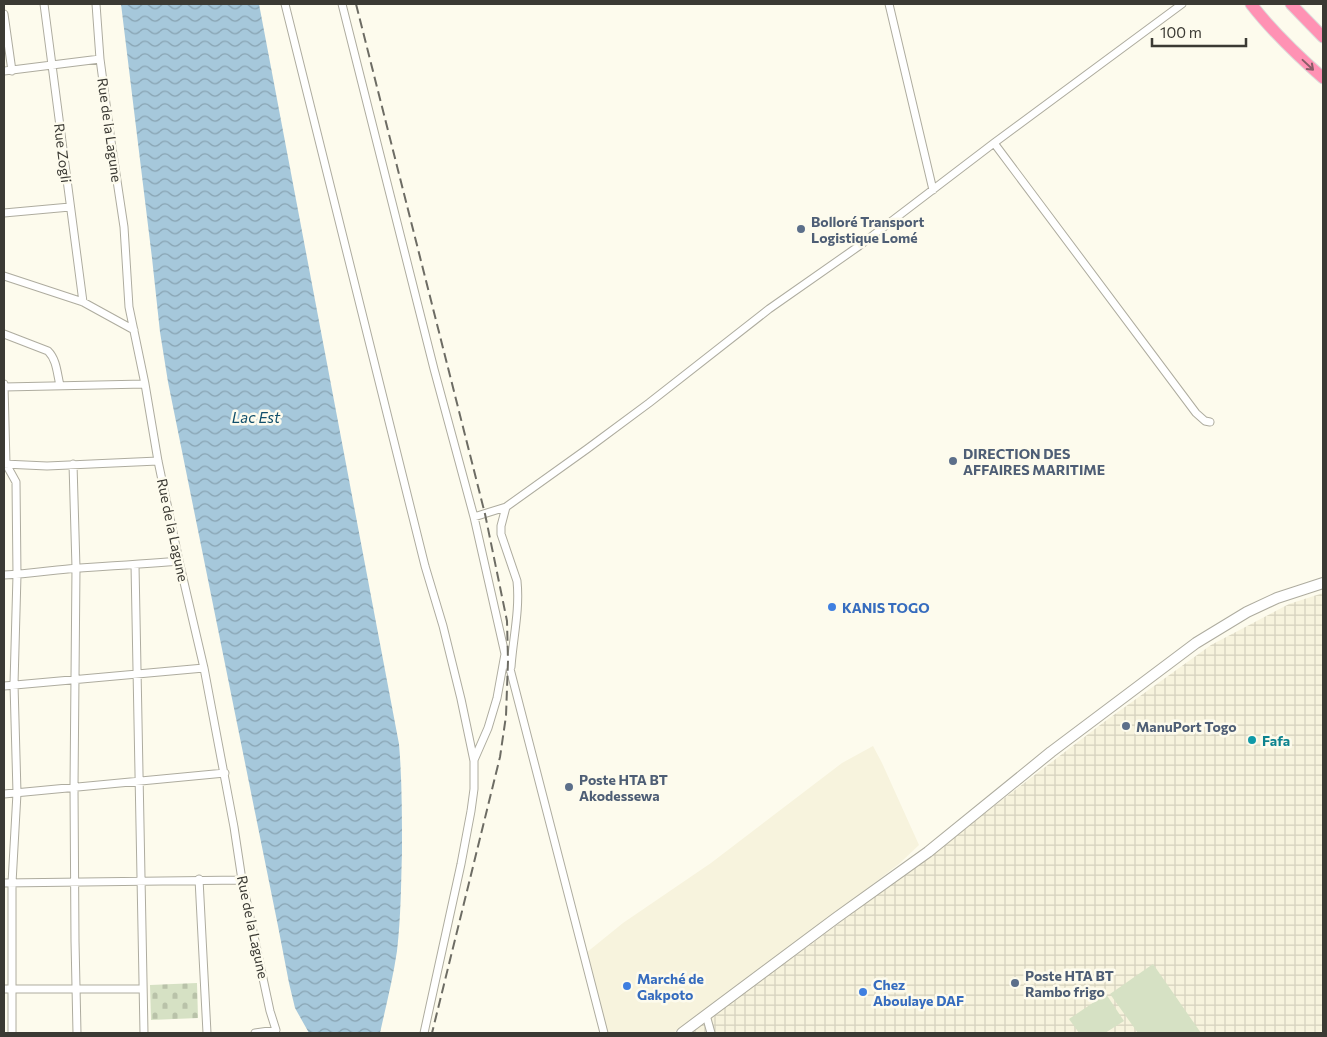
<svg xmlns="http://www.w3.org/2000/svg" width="1327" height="1037" viewBox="0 0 1327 1037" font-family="Commissioner,sans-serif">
  <defs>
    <pattern id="industrial-grid" width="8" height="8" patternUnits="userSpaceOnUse" patternTransform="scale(1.25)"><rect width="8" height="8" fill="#f7f3dd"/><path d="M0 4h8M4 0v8" fill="none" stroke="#d5d1be"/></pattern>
    <pattern id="cemetery-stones" width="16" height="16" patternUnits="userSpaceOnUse" patternTransform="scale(1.25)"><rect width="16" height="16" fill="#d6e1c4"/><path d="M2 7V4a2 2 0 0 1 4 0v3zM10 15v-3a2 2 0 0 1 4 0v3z" fill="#b9c2a9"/></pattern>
    <pattern id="water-waves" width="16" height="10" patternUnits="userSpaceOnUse" patternTransform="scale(1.25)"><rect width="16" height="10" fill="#a6c8db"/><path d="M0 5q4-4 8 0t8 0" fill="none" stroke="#88a3b2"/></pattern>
  </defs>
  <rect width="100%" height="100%" fill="#fdfbed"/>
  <!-- built -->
  <path fill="#f7f3dd" d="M 873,746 L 882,763 L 919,845 L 900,863 L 822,924 L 673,1033 L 607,1033 L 586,953 L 623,923 L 711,863 L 842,763 Z"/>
  <!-- industrial -->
  <path fill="url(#industrial-grid)" d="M 1323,593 L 1323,1033 L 688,1033 L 810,945 L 934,852 L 1104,722 L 1211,645 L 1289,604 Z"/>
  <!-- green -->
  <path fill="#d6e1c4" d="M 1153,964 L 1201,1033 L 1138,1033 L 1110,994 Z
    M 1106,994 L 1124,1021 L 1105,1033 L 1079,1033 L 1069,1019 Z"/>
  <!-- cemetery -->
  <path fill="url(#cemetery-stones)" d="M 197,983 L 198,1018 L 151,1020 L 150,985 Z"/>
  <!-- water -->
  <path fill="url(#water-waves)" d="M 121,4 L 259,4 L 399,744 C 402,779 402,815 402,851 C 401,884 401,917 397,951 C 393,978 386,1006 380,1033 L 309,1033 L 295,1008 L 289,983 L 278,926 L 168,382 L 160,332 L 152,258 Z"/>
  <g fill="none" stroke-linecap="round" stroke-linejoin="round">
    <!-- minor casing -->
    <g stroke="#aeac9f" stroke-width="9">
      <path id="minor" d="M 44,4 L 83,302
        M 96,4 L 100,59 L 111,141 L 124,227 L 129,307 L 145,384 L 158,461 L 179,561 L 204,668 L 234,827 L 242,880 L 270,1011 L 276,1030 L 255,1033
        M 285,4 L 425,566 L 443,626 L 461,699 L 474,761 L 474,789 L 471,811 L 461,864 L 424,1033
        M 342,4 L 434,369 L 474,517 L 505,654 L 508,661 L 604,1033
        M 889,4 L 933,190
        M 4,14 L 12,71
        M 4,71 L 100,59
        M 994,143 L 1196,413 L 1205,421 L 1210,422
        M 4,213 L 70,207
        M 4,276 L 83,302 L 134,330
        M 4,334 L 48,351 C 57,360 57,374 60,385
        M 4,384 L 6,464 L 16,482 L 17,575 L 14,684 L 17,793 L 12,883 L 12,1033
        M 4,387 L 145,384
        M 4,464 L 47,466 L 158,461
        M 73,464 L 76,568 L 74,787 L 75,941 L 77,1033
        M 506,507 L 501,526 L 501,534 L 517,581 C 520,610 513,638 511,667
        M 474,517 L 506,507 L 587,449 L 649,403 L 769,309 L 859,246 L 994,143 L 1182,4
        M 135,565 L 144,1033
        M 4,575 C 29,574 53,570 78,568 C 111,566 145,564 179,561
        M 4,686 L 204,668
        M 474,760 L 488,728 L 497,698 L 505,654
        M 4,794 L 225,773
        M 199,879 L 207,1033
        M 4,883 L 242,880
        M 4,989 L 143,989
        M 706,1015 L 711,1033"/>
    </g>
    <!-- secondary casing -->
    <g stroke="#aeac9f" stroke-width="12">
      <path id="secondary" d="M 682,1033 L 836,918 L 928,852 L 1051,752 L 1196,643 L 1247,612 L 1277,598 L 1323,583"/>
    </g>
    <!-- trunk casing -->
    <g stroke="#dcdcda" stroke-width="13">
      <path id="trunk" d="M 1251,4 C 1272,31 1297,55 1323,78
        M 1291,4 L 1323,37"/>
    </g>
    <!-- minor -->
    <use href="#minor" stroke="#fff" stroke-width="7"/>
    <!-- secondary -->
    <use href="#secondary" stroke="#fff" stroke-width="10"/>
    <!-- trunk -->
    <use href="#trunk" stroke="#ff92b4" stroke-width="11"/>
    <!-- rail -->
    <path stroke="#6d6c64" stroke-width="2" stroke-dasharray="10 5" stroke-linecap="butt" d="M 356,4 L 485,514 L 507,621 L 508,661 L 506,716 L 500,757 L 432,1033"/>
  </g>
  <!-- one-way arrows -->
  <defs><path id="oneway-shaft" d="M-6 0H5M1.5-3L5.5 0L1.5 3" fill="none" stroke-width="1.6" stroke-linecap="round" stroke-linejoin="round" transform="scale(1.25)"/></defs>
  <use stroke="#895d67" href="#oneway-shaft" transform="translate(1308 65) rotate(43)"/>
  <!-- markers -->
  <g fill="#5c6f8a" stroke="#fdfbed" stroke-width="2">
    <circle cx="801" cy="229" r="5"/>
    <circle cx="953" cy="461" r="5"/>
    <circle cx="1126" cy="726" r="5"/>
    <circle cx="569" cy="787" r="5"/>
    <circle cx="1015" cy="983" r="5"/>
  </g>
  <g fill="#3f7fe0" stroke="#fdfbed" stroke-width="2">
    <circle cx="832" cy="607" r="5"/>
    <circle cx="627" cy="986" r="5"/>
    <circle cx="863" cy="992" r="5"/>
  </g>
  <circle fill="#0f9aa8" stroke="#fdfbed" stroke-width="2" cx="1252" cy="740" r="5"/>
  <g text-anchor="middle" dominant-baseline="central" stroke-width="5" stroke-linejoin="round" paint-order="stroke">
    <!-- street labels -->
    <g font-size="14" fill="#3b3a34" stroke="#fdfbed">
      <text transform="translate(110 130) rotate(82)">Rue de la Lagune</text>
      <text transform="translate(63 153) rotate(83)">Rue Zogli</text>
      <text transform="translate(173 530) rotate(78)">Rue de la Lagune</text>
      <text transform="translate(253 927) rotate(78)">Rue de la Lagune</text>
    </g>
    <!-- service labels -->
    <g font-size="14" font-weight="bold" fill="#4e5e75" stroke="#fdfbed" text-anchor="start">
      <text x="811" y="221">Bolloré Transport<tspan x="811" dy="16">Logistique Lomé</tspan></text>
      <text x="963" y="453">DIRECTION DES<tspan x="963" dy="16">AFFAIRES MARITIME</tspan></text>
      <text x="1136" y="726">ManuPort Togo</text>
      <text x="579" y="779">Poste HTA BT<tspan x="579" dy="16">Akodessewa</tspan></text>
      <text x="1025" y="975">Poste HTA BT<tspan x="1025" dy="16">Rambo frigo</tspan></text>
    </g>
    <!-- shop labels -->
    <g font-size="14" font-weight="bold" fill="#366cbe" stroke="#fdfbed" text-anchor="start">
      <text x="842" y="607">KANIS TOGO</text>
      <text x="637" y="978">Marché de<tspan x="637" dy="16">Gakpoto</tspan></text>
      <text x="873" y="984">Chez<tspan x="873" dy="16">Aboulaye DAF</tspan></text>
    </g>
    <!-- culture labels -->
    <g font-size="14" font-weight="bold" fill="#0d838f" stroke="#fdfbed" text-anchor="start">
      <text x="1262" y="740">Fafa</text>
    </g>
    <!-- water labels -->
    <g font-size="15" font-style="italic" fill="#114f6b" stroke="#fdfbed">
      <text x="256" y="417">Lac Est</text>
    </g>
  </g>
  <!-- border -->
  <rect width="1327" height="1037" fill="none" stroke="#3b3a34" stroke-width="10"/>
  <!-- scale -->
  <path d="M1152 38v8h94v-8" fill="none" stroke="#3b3a34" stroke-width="2.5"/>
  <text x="1160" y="38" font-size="15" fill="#3b3a34" stroke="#fdfbed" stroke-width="4" paint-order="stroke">100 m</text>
</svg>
